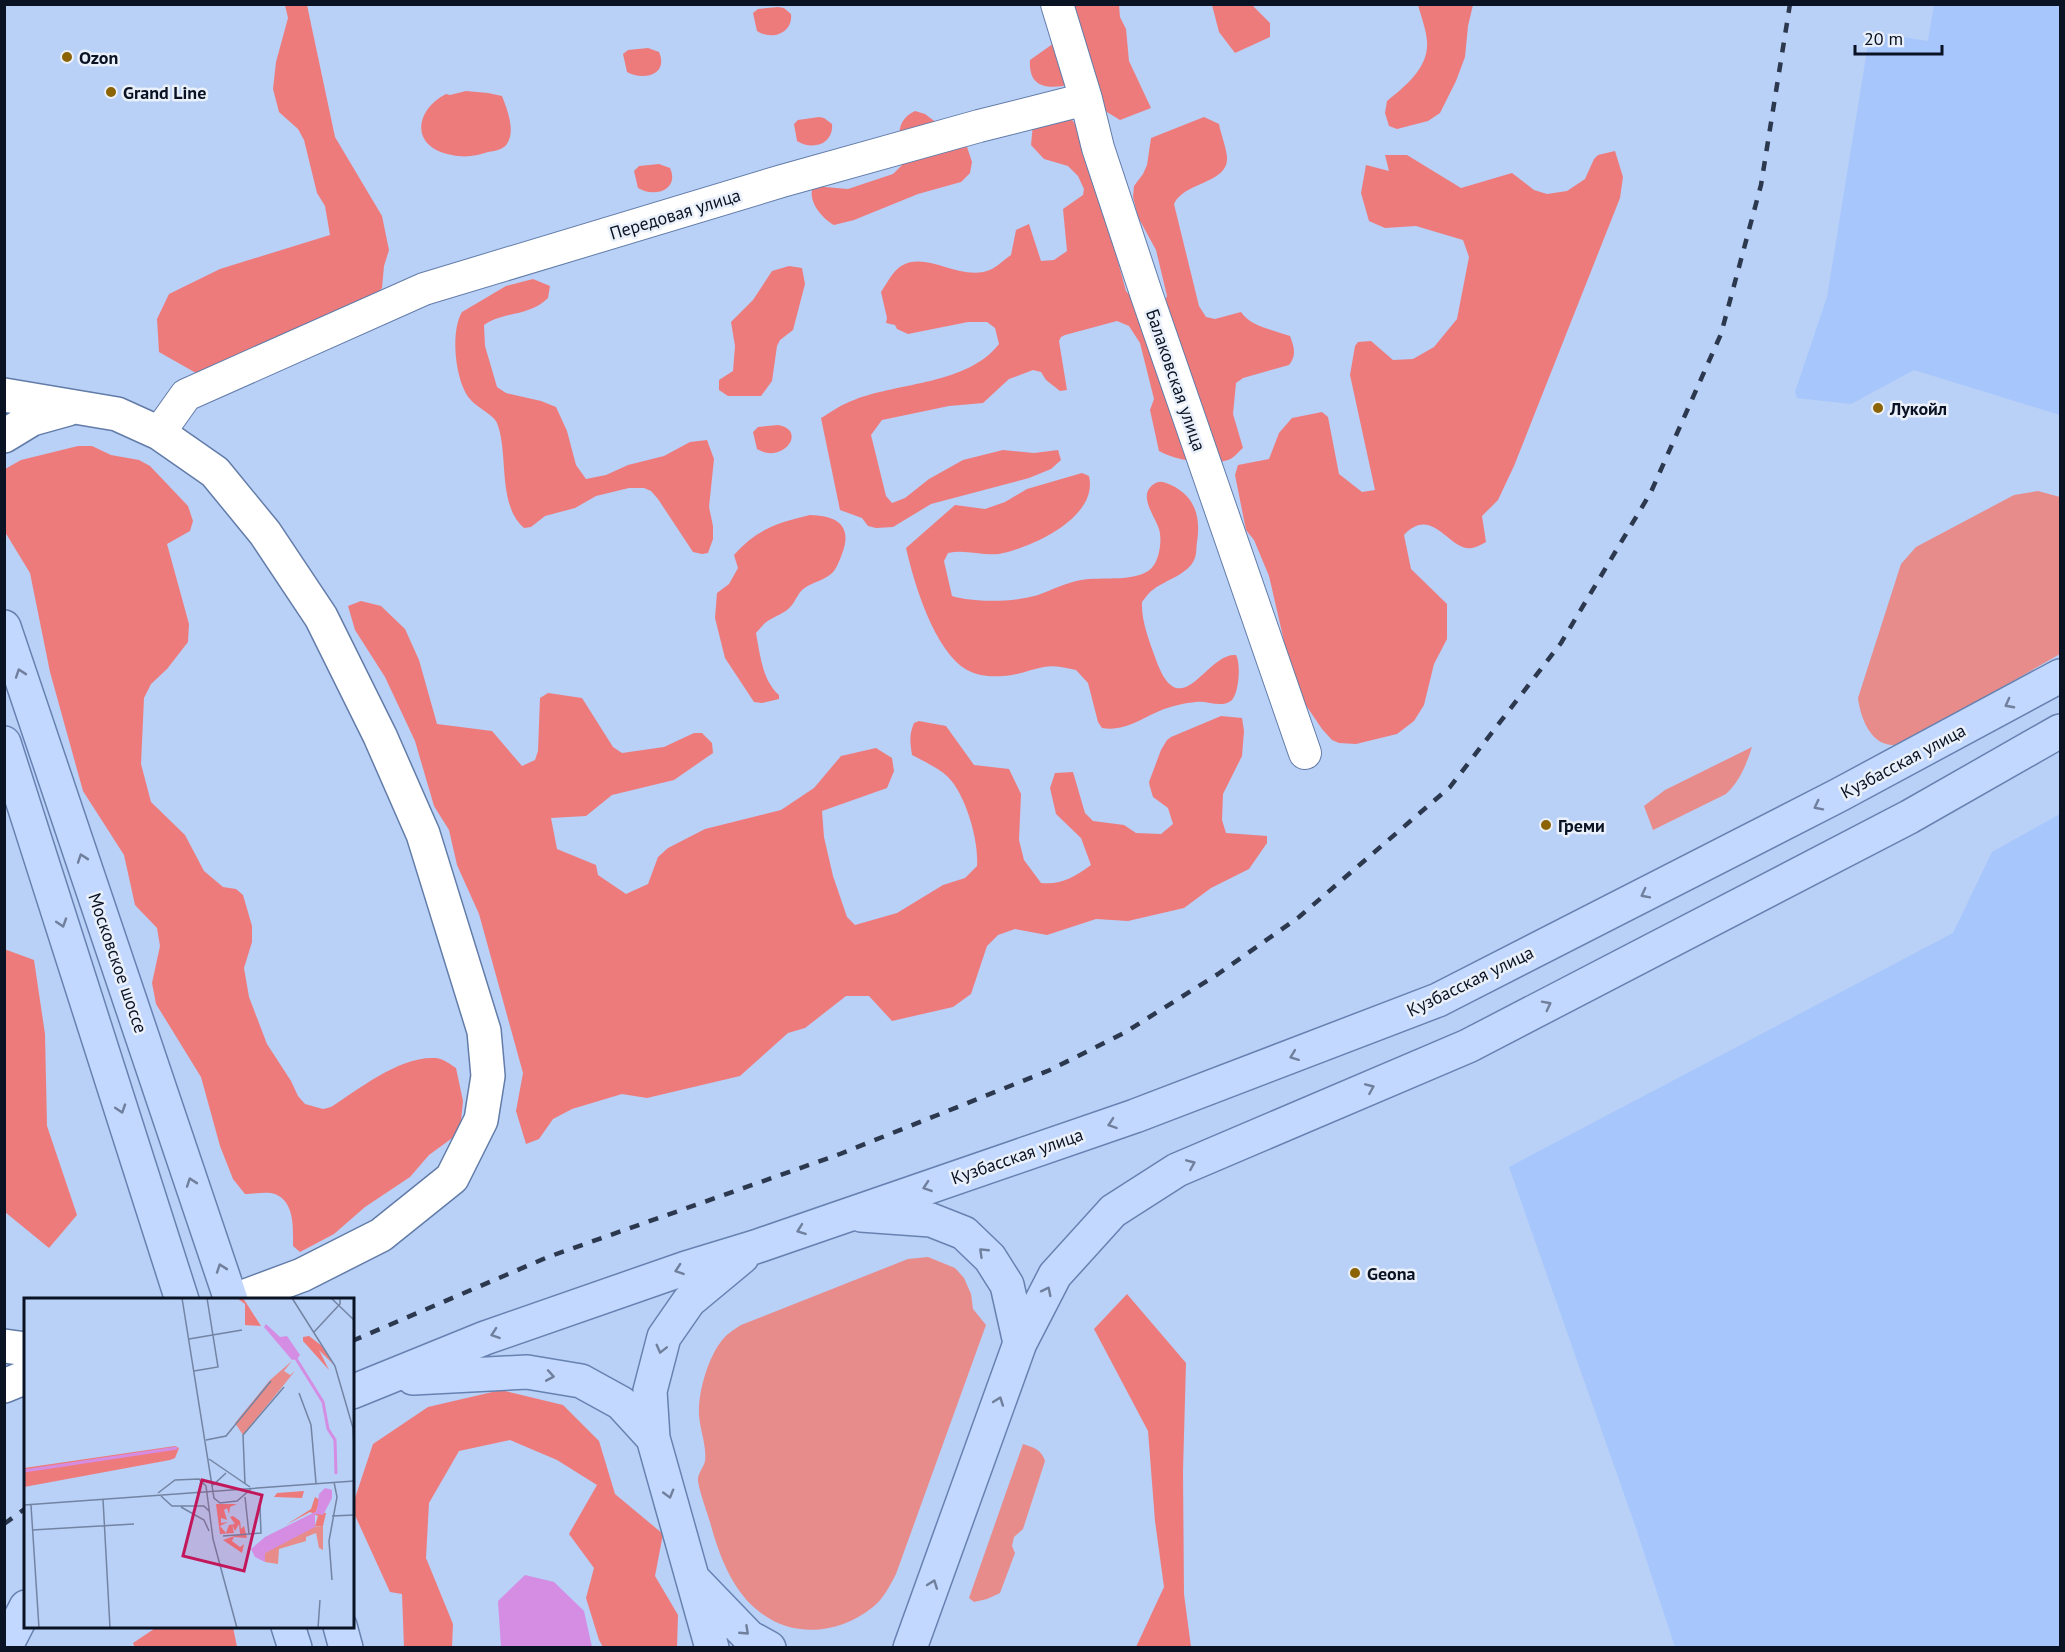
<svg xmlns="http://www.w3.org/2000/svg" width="2065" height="1652" viewBox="0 0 2065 1652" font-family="'PT Sans',sans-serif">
  <rect width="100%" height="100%" fill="#b9d0f7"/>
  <!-- built -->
  <path fill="#a6c6fc" d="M 1934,5 L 2060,5 L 2060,415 L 1914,370 L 1851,404 L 1797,398 L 1795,392 L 1827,297 L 1870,32 L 1928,41 Z
    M 2060,814 L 2060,1647 L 1675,1647 L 1636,1528 L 1509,1167 L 1953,933 L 1992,852 Z"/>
  <!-- green -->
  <path fill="#e78c8b" d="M 2038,491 L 2060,497 L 2060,654 L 1917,736 C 1910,739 1899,746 1891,745 C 1869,743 1860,715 1858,698 L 1901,564 L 1916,547 L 2014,495 Z
    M 1752,747 C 1746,765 1740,781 1726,794 L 1653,830 L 1644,806 L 1665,790 Z
    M 928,1257 L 955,1268 L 964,1278 L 971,1294 L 973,1309 L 986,1325 L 896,1574 C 890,1586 883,1599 873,1607 C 838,1635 791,1639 756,1609 C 731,1588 718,1552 710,1522 C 707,1512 697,1485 698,1478 C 699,1472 704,1466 705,1461 C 707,1447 700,1430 699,1415 C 698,1392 708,1357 723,1339 C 728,1333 735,1329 741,1325 L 908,1259 Z
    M 1023,1444 C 1033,1447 1042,1450 1045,1461 L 1023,1529 L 1014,1537 L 1012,1546 L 1015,1553 L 1000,1593 L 987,1599 L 974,1602 L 969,1598 Z"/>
  <!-- forest -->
  <path fill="#ee7b7c" d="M 285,5 L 307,5 L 335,137 L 382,216 L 389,250 L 384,266 L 382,288 L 371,299 L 196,373 L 159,352 L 157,319 L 169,294 L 220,269 L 330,235 L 325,206 L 317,193 L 304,140 L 298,129 L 279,112 L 273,89 L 276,62 L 288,18 Z
    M 1067,5 L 1119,5 L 1120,17 L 1126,29 L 1129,61 L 1151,108 L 1120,120 L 1102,109 L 1075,84 C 1053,88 1028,92 1030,60 L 1064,36 Z
    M 1212,5 L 1252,5 L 1270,23 L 1270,37 L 1235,53 L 1219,32 Z
    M 1418,5 L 1473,5 L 1468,26 L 1465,57 L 1456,81 L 1440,113 L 1428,121 L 1397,129 L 1389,126 L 1385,113 L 1387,101 C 1405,86 1429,68 1427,41 C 1426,29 1421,16 1418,5 Z
    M 778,7 L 784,8 L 791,14 C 793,33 772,41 757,31 L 753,13 L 758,9 Z
    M 648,48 L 659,52 C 669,75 643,81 627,72 L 623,54 L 628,50 Z
    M 466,91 L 488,93 L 502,96 C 507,109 515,129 508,142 C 505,149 496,151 488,152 C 476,156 465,158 452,155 C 411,148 413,111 446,94 L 450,95 Z
    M 915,111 L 925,114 L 937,123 L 943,150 L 967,147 L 972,162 L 970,173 L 961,182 L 918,194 L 854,220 L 834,225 C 822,218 807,201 813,186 L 848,189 L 893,174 L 904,163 C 900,143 892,122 915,111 Z
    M 1064,114 L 1073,121 L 1086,144 L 1126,291 L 1145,313 L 1165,301 L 1167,296 L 1156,250 L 1138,217 L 1133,197 L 1134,186 L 1143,174 L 1147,165 L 1151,138 L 1204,117 L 1219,124 C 1221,135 1226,146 1227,157 C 1229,184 1184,181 1174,204 L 1199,306 L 1206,317 L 1215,319 L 1241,312 C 1251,327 1274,330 1290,336 C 1294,347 1297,355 1289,365 L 1243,378 L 1236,383 L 1233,414 L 1243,448 C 1238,452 1233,459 1228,460 C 1210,466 1174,460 1159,451 L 1150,410 L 1154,399 L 1140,343 L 1129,326 L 1117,321 L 1065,335 L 1061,337 L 1059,341 L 1067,390 L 1060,391 L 1046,380 L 1041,372 L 1033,370 L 1009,379 L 983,403 L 949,406 L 882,420 L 871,435 L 886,496 L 892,503 L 905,498 L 929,479 L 963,460 L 1003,450 L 1034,453 L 1058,450 L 1061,460 L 1051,469 L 1029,478 L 931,504 L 893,527 L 876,528 L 868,526 L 862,518 L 840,510 L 821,418 C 831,412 842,404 854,400 C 899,382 967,385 999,344 L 995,328 L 987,322 L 968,322 L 908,334 L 897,329 L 895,325 L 886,323 L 887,318 L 881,292 C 888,282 894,268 905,264 C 931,253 963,283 992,269 C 999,265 1005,259 1011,255 L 1016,230 L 1029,224 L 1041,261 L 1054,260 L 1067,251 L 1063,209 L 1083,195 L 1084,189 L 1078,176 L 1068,166 L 1044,159 L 1031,145 L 1033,124 Z
    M 819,117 L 824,118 L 832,124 C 834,144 813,151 797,141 L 794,124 L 798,120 Z
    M 1615,151 L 1623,177 L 1620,198 L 1514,466 L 1498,500 L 1482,516 L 1486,542 C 1482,544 1477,547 1472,548 C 1449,552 1433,504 1404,535 L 1411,569 L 1447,604 L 1447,639 L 1434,664 L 1424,705 L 1414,721 L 1397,734 L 1356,744 L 1339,743 L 1332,740 L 1322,729 L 1295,689 L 1269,576 L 1254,540 L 1246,530 L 1235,475 L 1238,465 L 1269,459 L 1279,433 L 1292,418 L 1322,412 L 1328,417 L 1339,474 L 1362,492 L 1375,490 L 1350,375 L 1355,346 L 1358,342 L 1371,341 L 1393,360 L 1413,359 L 1434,347 L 1457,319 L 1469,257 L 1463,240 L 1416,226 L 1385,228 L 1369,221 L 1361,193 L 1366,165 L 1389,171 L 1385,155 L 1407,155 L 1461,188 L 1512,173 L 1534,190 L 1547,194 L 1567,191 L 1585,179 L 1594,159 L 1598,155 Z
    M 659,164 L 670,168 C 680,190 654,198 638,188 L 634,171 L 639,166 Z
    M 789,266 L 802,268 L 805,284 L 793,330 L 780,340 L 777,346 L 772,381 L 761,396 L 728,396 L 719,390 L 719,380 L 733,371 L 735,346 L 731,322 L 753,300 L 772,271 Z
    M 533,279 L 550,286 L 548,298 C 529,317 504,311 484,325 L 485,346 L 497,387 L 506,393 L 541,401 L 556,407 L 567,431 L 576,465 L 586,479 L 606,475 L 628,465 L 664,456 L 690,442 L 707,440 L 714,459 L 709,507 L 713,526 L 713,539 L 708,553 L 702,554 L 693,552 L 658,499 L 651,491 L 644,488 L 629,488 L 596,496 L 575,508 L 545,516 L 531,527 L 524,528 C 497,505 509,453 497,423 C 494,415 476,407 470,399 C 455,381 450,332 462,312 L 506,286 Z
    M 778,425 C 808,430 783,465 757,449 L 753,432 L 758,427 Z
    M 78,446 L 92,446 L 111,455 L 139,460 L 150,466 L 188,506 L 193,521 L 190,531 L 167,544 L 189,624 L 188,642 L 167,669 L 151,684 L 144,698 L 141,764 L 151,802 L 185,835 L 204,871 L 223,887 L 236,889 L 243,895 L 252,926 L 252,942 L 244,968 L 249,997 L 267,1044 L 291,1081 L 298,1096 L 305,1104 L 323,1109 L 331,1107 C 359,1089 400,1056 435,1058 C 442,1058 450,1064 456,1068 L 463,1101 L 461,1121 L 455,1136 L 429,1155 L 410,1177 L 365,1207 L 334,1234 L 300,1252 L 293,1246 C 293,1228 295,1202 275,1194 C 267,1191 254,1194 245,1194 L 233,1179 L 220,1146 L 201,1077 L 156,1004 L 152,983 L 160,946 L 157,928 L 135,905 L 124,855 L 83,791 L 50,672 L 30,573 L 5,532 L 5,469 L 21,460 Z
    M 1082,473 L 1089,476 C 1099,518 1030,548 999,554 C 982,556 965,549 948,553 L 944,561 L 952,596 C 974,603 1016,602 1038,595 C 1052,590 1065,583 1081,580 C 1100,576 1142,584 1154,565 C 1160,556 1162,539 1159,529 C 1155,516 1137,495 1154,484 C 1160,480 1164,482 1171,485 C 1195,496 1201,517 1197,542 C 1196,547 1197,555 1194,560 C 1188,574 1166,580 1154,589 C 1149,592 1146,597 1142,602 C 1141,620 1149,640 1155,657 C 1180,730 1206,652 1236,655 C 1241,664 1239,692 1232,700 C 1222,709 1207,700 1196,702 C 1185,703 1173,706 1164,709 C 1143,717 1126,732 1102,728 L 1098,722 L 1088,683 L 1076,670 C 1066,668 1054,665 1044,667 C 1031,669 1017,676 1003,676 C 991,677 978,676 967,670 C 934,651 914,583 906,548 L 955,505 L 985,509 L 1005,502 L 1027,489 Z
    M 810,515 C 837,516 853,525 842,554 C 839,561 837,569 831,574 C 824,580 814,582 806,587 C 799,591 797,598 792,605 C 785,614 774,616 765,623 C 762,626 759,630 756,633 C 760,654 762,680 779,695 L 779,699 L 762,703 L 754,702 L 725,658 L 715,618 L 717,593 L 729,584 L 738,568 L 734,555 C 757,529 777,523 810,515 Z
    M 361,601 L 381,606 L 405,629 L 419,660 L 437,724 L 492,731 L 522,766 L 535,760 L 538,751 L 540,698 L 548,693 L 582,698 L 613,747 L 622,753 L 664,747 L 694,733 L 702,733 L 712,743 L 713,753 L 674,780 L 612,795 L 586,816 L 551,818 L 557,849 L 596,865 L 598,875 L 626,894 L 648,884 L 658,857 L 668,848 L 705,829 L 781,810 L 814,788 L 841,756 L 876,748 L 892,758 L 894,771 L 887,788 L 822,811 L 824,837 L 833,876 L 847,917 L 855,925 L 897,913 L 943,885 L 965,878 L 977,866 C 979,841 966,795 948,777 C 939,768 923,761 912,755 C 910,742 909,735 914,723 L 919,721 L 946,726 L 974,765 L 1009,769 L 1021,794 L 1019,840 L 1024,860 L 1041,883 C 1062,885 1074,877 1091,865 L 1081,838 L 1056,814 L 1050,788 L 1055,773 L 1073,772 L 1085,813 L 1093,821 L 1124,825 L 1136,833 L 1161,834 L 1173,824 L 1168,808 L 1153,797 L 1150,787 L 1149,782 L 1161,750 L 1167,740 L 1171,737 L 1221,716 L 1242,718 L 1244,731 L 1242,756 L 1223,794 L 1222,820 L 1226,833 L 1267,836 L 1267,843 L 1249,869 L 1211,888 L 1184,908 L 1128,921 L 1096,919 L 1047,935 L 1015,929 L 998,935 L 987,946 L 971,994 L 953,1007 L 892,1021 L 869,996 L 846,996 L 805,1028 L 788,1033 L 740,1076 L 647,1098 L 622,1094 L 572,1109 L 553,1119 L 539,1139 L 526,1144 L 516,1111 L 523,1073 L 479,914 L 457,865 L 449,830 L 434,806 L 415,741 L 385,677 L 355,630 L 348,606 Z
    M 4,949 L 34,960 L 45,1034 L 47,1126 L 77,1215 L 49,1248 L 5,1212 Z
    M 1127,1294 L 1186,1363 L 1183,1471 L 1184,1594 L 1191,1647 L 1136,1647 L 1164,1587 L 1155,1521 L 1148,1431 L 1094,1329 Z
    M 501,1390 L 563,1405 L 599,1441 L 615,1494 L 663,1534 L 655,1576 L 678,1615 L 677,1647 L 603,1647 L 599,1640 L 586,1598 L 594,1568 L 569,1534 L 597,1485 L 557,1460 L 510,1440 L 459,1451 L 429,1503 L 426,1558 L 453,1624 L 452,1647 L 404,1647 L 402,1594 L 390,1592 L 353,1511 L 353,1504 L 373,1444 L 428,1407 Z
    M 233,1627 L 237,1647 L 135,1648 L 133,1643 L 157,1627 Z"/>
  <!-- water -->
  <path fill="#d48de3" d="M 525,1575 L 554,1582 L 584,1611 L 592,1647 L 501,1647 L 498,1601 Z"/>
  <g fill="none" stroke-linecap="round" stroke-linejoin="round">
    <!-- minor casing -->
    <g stroke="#627ca8" stroke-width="34">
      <path id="minor" d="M 1057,4 L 1086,99 L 1098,148 L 1147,296 L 1305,753
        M 159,433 L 186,395 L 424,289 L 782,181 L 979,126 L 1086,99"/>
    </g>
    <!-- secondary casing -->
    <g stroke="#627ca8" stroke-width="36">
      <path id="secondary" d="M 4,395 L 117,414 L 159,433 L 215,472 L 265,533 L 321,617 L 380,736 L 423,834 L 484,1031 L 488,1076 L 481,1120 L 452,1178 L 381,1235 L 302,1275 L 235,1300
        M 4,436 L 32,419 L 68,409
        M 4,1346 L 26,1349
        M 4,1386 L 26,1377"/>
    </g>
    <!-- primary casing -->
    <g stroke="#6782b1" stroke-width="36">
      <path id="primary" d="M 4,627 L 231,1300
        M 4,743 L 182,1300
        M 861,1215 L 931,1220 L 964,1233 L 990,1258 L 1007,1285 L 1020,1343
        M 413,1378 L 527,1372 L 581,1381 L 621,1403 L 653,1438
        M 352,1392 L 485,1338 L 686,1268 L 755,1247 L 1135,1116 L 1438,1000 L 1839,795 L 2060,676
        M 696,1582 L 749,1637 L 769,1648
        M 288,1626 L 295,1648
        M 340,1626 L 346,1648
        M 5,1648 L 26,1607
        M 712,1648 L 653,1438 L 650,1391 L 664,1337 L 689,1301 L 742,1257
        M 910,1648 L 1020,1343 L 1055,1275 L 1113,1211 L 1177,1170 L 1468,1046 L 1909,817 L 2060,731"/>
    </g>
    <!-- minor -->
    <use href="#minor" stroke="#fff" stroke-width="32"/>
    <!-- secondary -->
    <use href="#secondary" stroke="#fff" stroke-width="33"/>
    <!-- primary -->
    <use href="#primary" stroke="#c2d8fe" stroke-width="33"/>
    <!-- rail -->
    <path stroke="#2c384e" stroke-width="4.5" stroke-dasharray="10 10" stroke-linecap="butt" d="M 352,1341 L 548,1257 L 840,1154 L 1050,1070 L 1124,1033 L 1218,974 L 1299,917 L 1450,787 L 1561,643 L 1651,492 L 1721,334 L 1761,185 L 1790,4
      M 4,1524 L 26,1508"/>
  </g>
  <!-- one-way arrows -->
  <defs><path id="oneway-chevron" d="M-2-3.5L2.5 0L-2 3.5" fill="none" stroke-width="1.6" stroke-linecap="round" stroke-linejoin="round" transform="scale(1.5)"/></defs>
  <g stroke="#6f7f9c">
    <use href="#oneway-chevron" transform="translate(20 673) rotate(-109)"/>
    <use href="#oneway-chevron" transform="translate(2009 704) rotate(152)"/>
    <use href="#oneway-chevron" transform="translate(1818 806) rotate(153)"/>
    <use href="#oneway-chevron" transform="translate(82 858) rotate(-109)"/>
    <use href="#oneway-chevron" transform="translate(1645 894) rotate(153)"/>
    <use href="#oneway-chevron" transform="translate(62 923) rotate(72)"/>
    <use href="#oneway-chevron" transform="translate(1547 1005) rotate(-27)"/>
    <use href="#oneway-chevron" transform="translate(1294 1056) rotate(159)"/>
    <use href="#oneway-chevron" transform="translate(1370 1088) rotate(-23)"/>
    <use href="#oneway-chevron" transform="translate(121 1109) rotate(72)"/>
    <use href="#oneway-chevron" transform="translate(1112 1124) rotate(161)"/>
    <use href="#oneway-chevron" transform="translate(1191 1164) rotate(-23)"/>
    <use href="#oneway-chevron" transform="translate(191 1182) rotate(-109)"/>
    <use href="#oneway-chevron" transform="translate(927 1187) rotate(161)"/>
    <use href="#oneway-chevron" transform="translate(801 1230) rotate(160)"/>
    <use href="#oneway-chevron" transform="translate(983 1252) rotate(-136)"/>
    <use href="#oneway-chevron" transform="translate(221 1268) rotate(-109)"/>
    <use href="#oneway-chevron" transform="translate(679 1270) rotate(161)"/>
    <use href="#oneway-chevron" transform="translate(1047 1291) rotate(-63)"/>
    <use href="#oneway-chevron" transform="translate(495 1334) rotate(161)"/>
    <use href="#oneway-chevron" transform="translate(661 1349) rotate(104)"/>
    <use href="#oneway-chevron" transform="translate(550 1376) rotate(10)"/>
    <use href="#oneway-chevron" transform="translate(999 1401) rotate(-70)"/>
    <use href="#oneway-chevron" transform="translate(669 1494) rotate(74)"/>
    <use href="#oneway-chevron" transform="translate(933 1584) rotate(-70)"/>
    <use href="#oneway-chevron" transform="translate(745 1631) rotate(43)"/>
  </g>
  <!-- markers -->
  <g fill="#8c6406" stroke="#eaf0fa" stroke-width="2">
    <circle cx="67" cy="57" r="6"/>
    <circle cx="111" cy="92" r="6"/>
    <circle cx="1878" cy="408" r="6"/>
    <circle cx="1546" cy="825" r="6"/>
    <circle cx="1355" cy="1273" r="6"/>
  </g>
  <g text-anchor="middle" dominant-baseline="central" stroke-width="5" stroke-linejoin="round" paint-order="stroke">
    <!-- poi labels -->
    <g font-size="18" font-weight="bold" fill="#091324" stroke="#eaf0fa" text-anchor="start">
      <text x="79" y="57">Ozon</text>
      <text x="123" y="92">Grand Line</text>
      <text x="1890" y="408">Лукойл</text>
      <text x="1558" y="825">Греми</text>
      <text x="1367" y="1273">Geona</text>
    </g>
    <!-- street labels -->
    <g font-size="18" fill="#091324" stroke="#eaf0fa">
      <text transform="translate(675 214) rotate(-17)">Передовая улица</text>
      <text transform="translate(1176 380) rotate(71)">Балаковская улица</text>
      <text transform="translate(1903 761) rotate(-28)">Кузбасская улица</text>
      <text transform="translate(118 963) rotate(71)">Московское шоссе</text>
      <text transform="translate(1470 981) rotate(-26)">Кузбасская улица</text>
      <text transform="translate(1017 1156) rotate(-19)">Кузбасская улица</text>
    </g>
  </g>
  <!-- overview -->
  <g transform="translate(24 1298)">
    <rect width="330" height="330" fill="#b9d0f7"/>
    <path d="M 268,63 L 260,73 L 266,77 L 271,73 L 219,137 L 211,125 L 246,82 ZM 299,228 L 299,252 L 295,250 L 292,235 L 282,239 L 282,243 L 255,251 L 254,266 L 241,264 L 241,255 L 285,229 Z" fill="#e78c8b"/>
    <path d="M 213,0 L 219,0 L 237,28 L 221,27 L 221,6 ZM 285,38 L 298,48 L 309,66 L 295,52 L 305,72 L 279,43 L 279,39 ZM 151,148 L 155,150 L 151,160 L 146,162 L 0,189 L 0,170 ZM 280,193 L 278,200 L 250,199 L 253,195 ZM 291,199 L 296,202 L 292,214 L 302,215 L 299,228 L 291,228 L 294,218 L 286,214 L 262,227 L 287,211 ZM 192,206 L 213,206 L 206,209 L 205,216 L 203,210 L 200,212 L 203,222 L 197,220 L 197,225 L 204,224 L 196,228 L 202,235 L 205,227 L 211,226 L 206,219 L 209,218 L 216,223 L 217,231 L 220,228 L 223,240 L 210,239 L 208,243 L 216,249 L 220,246 L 218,255 L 199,242 L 216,236 L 215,226 L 211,233 L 208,227 L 210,235 L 196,236 Z" fill="#ee7b7c"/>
    <path d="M 242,26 L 256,39 L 263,38 L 276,57 L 273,61 L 268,62 L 240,29 ZM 301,190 L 308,192 L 308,200 L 299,217 L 291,216 L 291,229 L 241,255 L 241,264 L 231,259 L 227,251 L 241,239 L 293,213 L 295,196 Z" fill="#d48de3"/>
    <path fill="none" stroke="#d48de3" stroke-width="3" d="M 271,59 L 299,104 L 304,131 L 311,142 L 312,176M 0,173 L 153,150"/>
    <path fill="none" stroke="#7384a3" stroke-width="1.5" d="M 158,0 L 190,200 L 196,205 L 213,203 L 227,191M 268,0 L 311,68 L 329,130 L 330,150M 307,0 L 330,22M 290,34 L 316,6 L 316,0M 165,41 L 218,32M 170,73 L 194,69 L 183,0M 275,95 L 287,127 L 292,185M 182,142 L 202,138 L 247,83M 185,161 L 226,189M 221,186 L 219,137 L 260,89M 188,188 L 202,175M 134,195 L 151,182 L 175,181 L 182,188 L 189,241 L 213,330M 137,198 L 148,208 L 180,208 L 185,213M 221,199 L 225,236M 79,201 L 86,330M 0,207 L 330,183M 7,207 L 15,330M 157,209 L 180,222 L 185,233M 308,218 L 330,217M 8,232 L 110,226M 199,238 L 237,235 L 236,209M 308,282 L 305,243 L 313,199 L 310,184M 294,330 L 296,302"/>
    <path fill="#c2185b" fill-opacity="0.15" stroke="#c2185b" stroke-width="3" d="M 178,182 L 238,197 L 220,273 L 159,258 Z"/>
    <rect width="330" height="330" fill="none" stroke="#091324" stroke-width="3"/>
  </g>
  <!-- border -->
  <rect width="2065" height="1652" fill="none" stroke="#091324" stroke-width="12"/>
  <!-- scale -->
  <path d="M1855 45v9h87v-9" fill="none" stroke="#091324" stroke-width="3"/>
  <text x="1864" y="45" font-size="18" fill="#091324" stroke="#eaf0fa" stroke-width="4.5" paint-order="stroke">20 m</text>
</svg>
